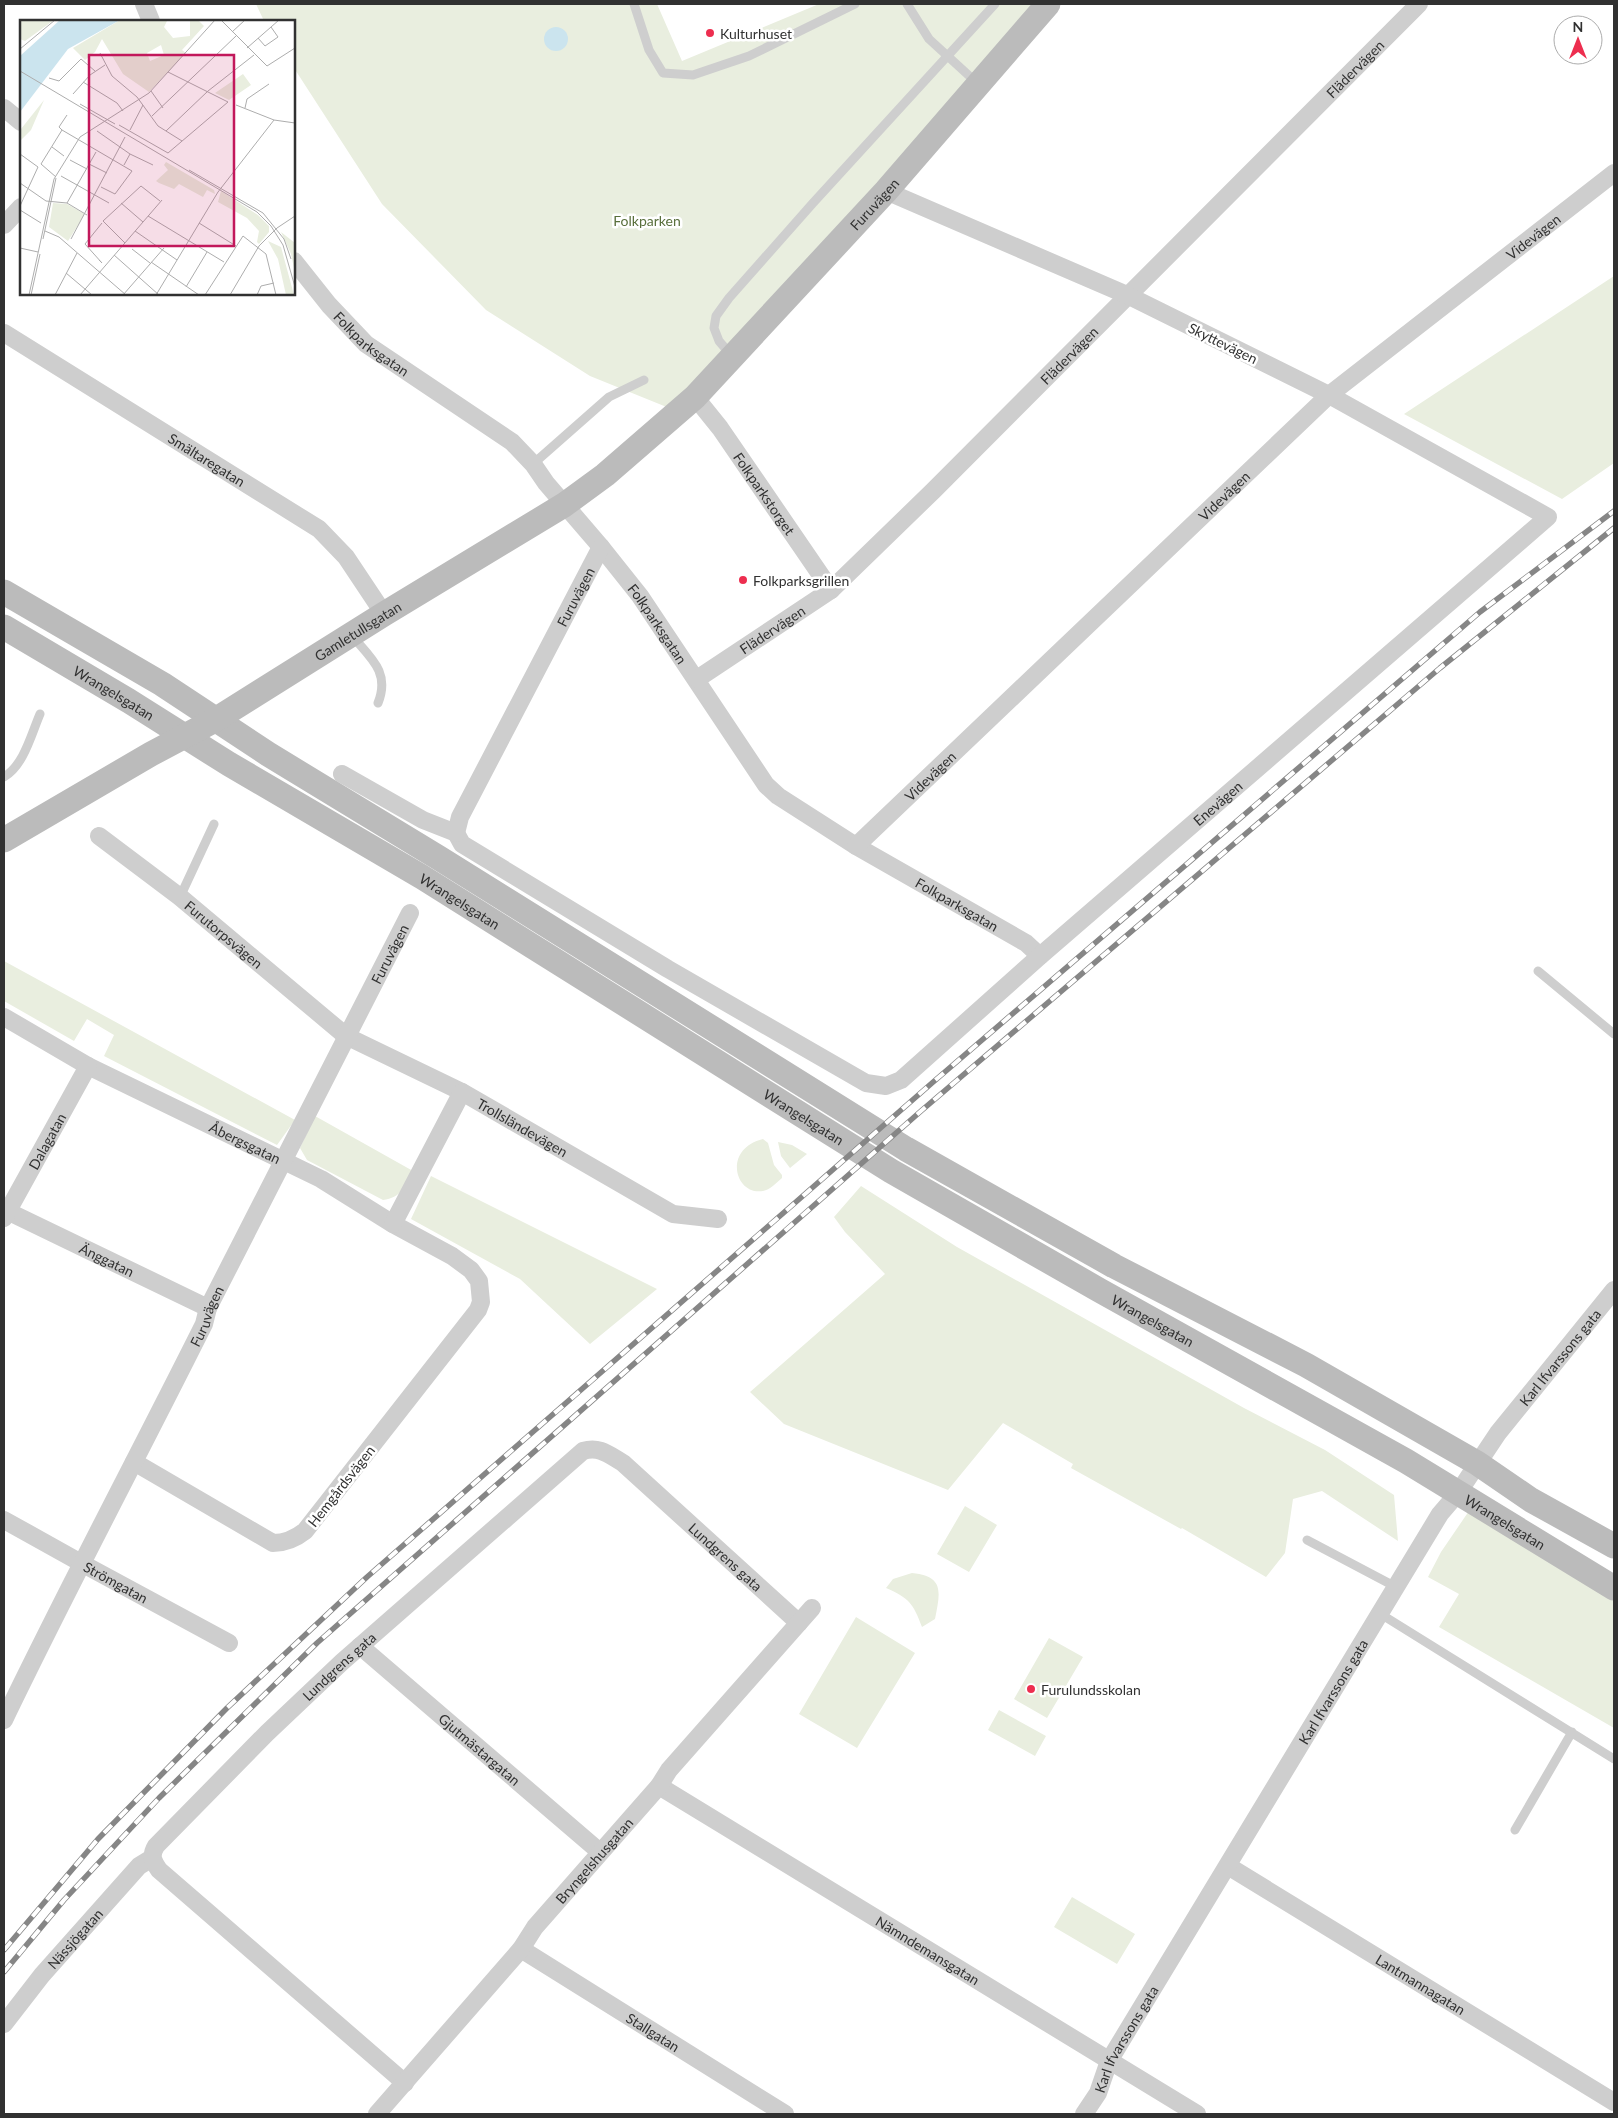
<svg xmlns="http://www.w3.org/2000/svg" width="1618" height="2118" viewBox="0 0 1618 2118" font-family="Lato,sans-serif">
  <rect width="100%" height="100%" fill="#fff"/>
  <!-- green -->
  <path fill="#e9eedf" d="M 256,4 L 657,4 L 682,61 L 819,4 L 1058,4 L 674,410 L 590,376 L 486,310 L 382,204 L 294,68 L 294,21 L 264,21 Z
    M 1614,276 L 1614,463 L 1562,499 L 1404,414 Z
    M 4,961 L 295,1120 L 277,1145 L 104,1056 L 114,1035 L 87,1019 L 74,1041 L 4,1001 Z
    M 315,1116 L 413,1171 C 405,1186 401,1198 383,1200 L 307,1160 L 300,1148 Z
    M 763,1139 L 768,1143 L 774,1165 L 782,1175 L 782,1178 C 776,1183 770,1190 763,1191 C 735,1196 722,1149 763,1139 Z
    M 778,1142 L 792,1145 L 807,1154 L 790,1168 L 781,1156 Z
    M 431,1176 L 657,1289 L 590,1344 L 520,1279 L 411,1219 Z
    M 861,1186 L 957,1247 L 1244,1408 L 1325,1450 L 1394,1495 L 1398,1541 L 1322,1491 L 1293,1499 L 1285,1553 L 1266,1577 L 1182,1528 L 1181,1529 L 1071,1468 L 1073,1464 L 1003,1423 L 948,1490 L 784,1424 L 750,1392 L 885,1274 L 845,1232 L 834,1217 Z
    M 965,1506 L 997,1525 L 969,1572 L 937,1554 Z
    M 1471,1508 L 1614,1599 L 1614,1728 L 1439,1627 L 1459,1594 L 1428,1577 L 1441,1552 Z
    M 912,1573 C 945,1576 940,1593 935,1619 L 922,1627 C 913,1603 909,1598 886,1588 L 893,1579 Z
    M 856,1617 L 915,1653 L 857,1748 L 799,1714 Z
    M 1049,1638 L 1083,1657 L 1047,1718 L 1014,1699 Z
    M 999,1710 L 1046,1736 L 1035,1756 L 988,1730 Z
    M 1072,1897 L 1135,1934 L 1117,1964 L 1054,1927 Z"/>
  <!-- water -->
  <path fill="#cbe4ee" d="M544 39a12 12 0 1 1 24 0a12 12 0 1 1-24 0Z"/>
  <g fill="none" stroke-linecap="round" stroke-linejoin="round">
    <!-- lane -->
    <path stroke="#cecece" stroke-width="9" d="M 634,4 L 649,50 L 663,73 L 693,75 L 749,56 L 855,4
      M 907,4 L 929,39 L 977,83
      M 731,355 L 719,341 L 714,328 L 716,316 L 729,298 L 813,203 L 995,4
      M 533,464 L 609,397 L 644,380
      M 353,637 C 372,659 390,673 378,703
      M 4,777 C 24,765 31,735 40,714
      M 180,897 L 214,824
      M 1538,971 L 1614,1034
      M 1307,1540 L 1396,1587
      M 1379,1613 L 1614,1759
      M 1515,1830 L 1572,1732"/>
    <!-- street -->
    <g stroke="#cecece" stroke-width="18">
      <path d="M 144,4 L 151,21"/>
      <path d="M 4,108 L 21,122"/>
      <path d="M 4,225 L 21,207"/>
      <path id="s1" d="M 294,261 L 329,305 L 366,344 L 512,442 L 533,464 L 546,483 L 601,547 L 640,596 L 766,785 L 778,796 L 856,846 L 1026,943 L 1040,956"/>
      <path id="s2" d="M 4,333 L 319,529 L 346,557 L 384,614"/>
      <path id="s3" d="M 695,397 L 720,428 L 831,590"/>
      <path id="s4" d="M 697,679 L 831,590 L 933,491 L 1419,4"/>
      <path d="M 342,774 L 423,820 L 456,833"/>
      <path id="s5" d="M 456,833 L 462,844 L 668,969 L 866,1083 L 886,1086 L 901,1080 L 1040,956 L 1548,517 L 1329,395 L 1127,295 L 886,191"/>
      <path id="s6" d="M 456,833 L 460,817 L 601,547"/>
      <path id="s7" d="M 99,836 L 180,897 L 346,1036 L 462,1092"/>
      <path id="s8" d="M 856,846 L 1329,395 L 1614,173"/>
      <path id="s9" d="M 4,1017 L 88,1066 L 321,1179 L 393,1224 L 452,1256 L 471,1270 L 479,1281 L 481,1302 L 478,1310 L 305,1531 C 295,1539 286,1543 273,1543 L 134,1462"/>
      <path id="s10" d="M 7,1211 L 208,1308"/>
      <path id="s11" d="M 4,1218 L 88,1066"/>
      <path id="s12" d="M 393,1224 L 462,1092 L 673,1214 L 718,1219"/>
      <path id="s13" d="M 4,1520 L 83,1564 L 229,1643"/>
      <path id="s14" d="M 360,1646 L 600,1852"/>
      <path id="s15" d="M 4,1720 C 68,1587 138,1456 204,1324 L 208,1308 L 410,913"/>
      <path id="s16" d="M 659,1786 L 1197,2114"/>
      <path id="s17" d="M 1228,1866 L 1614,2102"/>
      <path id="s18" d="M 521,1949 L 785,2114"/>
      <path id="s19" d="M 4,2024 L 42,1975 L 139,1866 L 152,1858"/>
      <path id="s20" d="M 405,2083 L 159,1870 C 153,1861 150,1856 156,1846 L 267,1733 L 342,1662 L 583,1451 C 600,1446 609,1455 623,1463 L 799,1623"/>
      <path id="s21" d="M 377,2114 L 521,1949 L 535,1927 L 659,1786 L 669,1770 L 812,1608"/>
      <path id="s22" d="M 1084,2114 L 1098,2093 L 1109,2061 L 1440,1514 L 1458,1493 L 1498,1433 L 1614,1290"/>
    </g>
    <!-- secondary -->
    <g stroke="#bbb" stroke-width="25">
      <path d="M 4,592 L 162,684 L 268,754 L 439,858 L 906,1149 L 1114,1266 L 1306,1365 L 1477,1463 L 1531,1500 L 1614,1546"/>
      <path id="s23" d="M 4,627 L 129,701 L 229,764 L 422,877 L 891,1171 L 1099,1290 L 1406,1461 L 1614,1588"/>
      <path id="s24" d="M 4,840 L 151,754 L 215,720 L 384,614 L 564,505 L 605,475 L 695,397 L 886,191 L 1048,4"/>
    </g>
    <!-- rail casing -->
    <g stroke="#868686" stroke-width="5.5">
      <path id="rail" d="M 4,1950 L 98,1839 L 227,1708 L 367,1577 L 932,1083 L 1480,612 L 1614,511
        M 4,1972 L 64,1900 L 159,1798 L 317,1643 L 921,1111 L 1440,668 L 1614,528"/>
    </g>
    <!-- rail -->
    <use href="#rail" stroke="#fff" stroke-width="4" stroke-dasharray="11" stroke-linecap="butt"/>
  </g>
  <!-- markers -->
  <g fill="#ed2e4f" stroke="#fff" stroke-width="2">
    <circle cx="710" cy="33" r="5"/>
    <circle cx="743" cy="580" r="5"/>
    <circle cx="1031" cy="1689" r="5"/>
  </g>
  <g text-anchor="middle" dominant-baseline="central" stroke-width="5" stroke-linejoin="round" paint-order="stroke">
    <!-- poi labels -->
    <g font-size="14" fill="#313131" stroke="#fff" text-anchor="start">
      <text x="720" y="33">Kulturhuset</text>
      <text x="753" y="580">Folkparksgrillen</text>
      <text x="1041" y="1689">Furulundsskolan</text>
    </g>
    <!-- street labels -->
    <g font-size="14" fill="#313131" stroke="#fff">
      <text stroke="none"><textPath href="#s4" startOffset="900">Flädervägen</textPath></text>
      <text stroke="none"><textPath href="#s24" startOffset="1086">Furuvägen</textPath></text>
      <text stroke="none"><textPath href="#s8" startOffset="912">Videvägen</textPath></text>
      <text stroke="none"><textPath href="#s1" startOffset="114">Folkparksgatan</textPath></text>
      <text transform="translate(1223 343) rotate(26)">Skyttevägen</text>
      <text stroke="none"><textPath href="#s4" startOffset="495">Flädervägen</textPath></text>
      <text stroke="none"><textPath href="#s2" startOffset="239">Smältaregatan</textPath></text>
      <text stroke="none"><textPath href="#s3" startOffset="119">Folkparkstorget</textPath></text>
      <text stroke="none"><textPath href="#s8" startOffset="508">Videvägen</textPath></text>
      <text stroke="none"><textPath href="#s6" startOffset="265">Furuvägen</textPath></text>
      <text stroke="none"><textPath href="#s1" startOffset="519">Folkparksgatan</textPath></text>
      <text stroke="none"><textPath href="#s4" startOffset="90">Flädervägen</textPath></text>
      <text stroke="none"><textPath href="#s24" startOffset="411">Gamletullsgatan</textPath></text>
      <text stroke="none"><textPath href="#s23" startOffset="128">Wrangelsgatan</textPath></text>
      <text stroke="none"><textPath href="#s8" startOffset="102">Videvägen</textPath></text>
      <text stroke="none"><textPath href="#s5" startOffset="939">Enevägen</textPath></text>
      <text stroke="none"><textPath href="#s23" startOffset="532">Wrangelsgatan</textPath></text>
      <text stroke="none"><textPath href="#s1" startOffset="939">Folkparksgatan</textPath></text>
      <text stroke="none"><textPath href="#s7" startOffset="159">Furutorpsvägen</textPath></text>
      <text stroke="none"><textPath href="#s15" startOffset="858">Furuvägen</textPath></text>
      <text stroke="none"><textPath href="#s23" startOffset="938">Wrangelsgatan</textPath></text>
      <text stroke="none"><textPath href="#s12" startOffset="219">Trollsländevägen</textPath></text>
      <text stroke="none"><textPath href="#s11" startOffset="88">Dalagatan</textPath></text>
      <text stroke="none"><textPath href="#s9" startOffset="272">Åbergsgatan</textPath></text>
      <text stroke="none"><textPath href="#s10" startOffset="111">Änggatan</textPath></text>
      <text stroke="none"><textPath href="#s15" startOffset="452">Furuvägen</textPath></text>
      <text stroke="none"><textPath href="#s23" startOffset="1342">Wrangelsgatan</textPath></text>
      <text stroke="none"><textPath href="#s22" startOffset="896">Karl Ifvarssons gata</textPath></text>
      <text transform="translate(341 1486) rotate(-52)">Hemgårdsvägen</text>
      <text stroke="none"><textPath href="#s23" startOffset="1748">Wrangelsgatan</textPath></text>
      <text stroke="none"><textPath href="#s20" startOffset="1116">Lundgrens gata</textPath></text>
      <text stroke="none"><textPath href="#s13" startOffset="128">Strömgatan</textPath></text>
      <text stroke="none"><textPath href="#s20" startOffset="608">Lundgrens gata</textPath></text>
      <text stroke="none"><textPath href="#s22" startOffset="491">Karl Ifvarssons gata</textPath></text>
      <text stroke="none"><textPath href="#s14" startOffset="158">Gjutmästargatan</textPath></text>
      <text stroke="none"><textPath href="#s21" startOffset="334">Bryngelshusgatan</textPath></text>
      <text stroke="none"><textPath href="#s19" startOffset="111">Nässjögatan</textPath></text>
      <text stroke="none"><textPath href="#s16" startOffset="315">Nämndemansgatan</textPath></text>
      <text stroke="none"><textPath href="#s17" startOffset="226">Lantmannagatan</textPath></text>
      <text stroke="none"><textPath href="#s18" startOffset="156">Stallgatan</textPath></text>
      <text stroke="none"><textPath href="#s22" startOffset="86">Karl Ifvarssons gata</textPath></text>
    </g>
    <!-- park labels -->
    <g font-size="14" fill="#596f3c" stroke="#fff">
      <text x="647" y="220">Folkparken</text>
    </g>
  </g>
  <!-- overview -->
  <g transform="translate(20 20)">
    <rect width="275" height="275" fill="#fff"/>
    <path d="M 0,0 L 34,0 L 5,21 L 0,19 ZM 100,0 L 178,0 L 184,6 L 162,30 L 166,33 L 129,72 L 103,54 L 82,19 L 75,32 L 65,40 L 53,28 ZM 147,1 L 170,1 L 170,16 L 153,18 L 144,7 ZM 141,25 L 144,35 L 130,41 L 127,33 ZM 223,54 L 231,65 L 209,80 L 195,73 ZM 24,80 L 11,110 L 0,121 L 1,109 ZM 146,142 L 194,170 L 195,174 L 187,170 L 183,177 L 159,164 L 154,169 L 139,163 L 136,161 L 148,150 L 144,145 ZM 201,171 L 238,195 L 249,206 L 249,212 L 239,224 L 237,222 L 239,211 L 227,198 L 198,182 ZM 33,183 L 47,184 L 65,194 L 48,221 L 29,207 ZM 261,212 L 275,223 L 275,253 L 271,234 ZM 248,221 L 261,227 L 274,275 L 266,275 L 258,239 Z" fill="#e9eedf" fill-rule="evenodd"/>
    <path d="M 40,0 L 100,0 L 48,29 L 0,92 L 0,36 Z" fill="#cbe4ee"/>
    <path fill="none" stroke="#adadad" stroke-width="1" d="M 201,0 L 247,46 L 275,28M 212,12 L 225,0M 238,18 L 245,26 L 258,17 L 251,7M 227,28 L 259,0M 0,29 L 35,0M 80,33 L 92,56 L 117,77 L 138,106 L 162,121M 0,51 L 237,192 L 251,206 L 263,225 L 275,267M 29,58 L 39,61 L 61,39 L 75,51M 63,62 L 97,83 L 103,91M 131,71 L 143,88M 53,74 L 70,55 L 85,45M 60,84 L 95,104M 216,85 L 254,100 L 275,103M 225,88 L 227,79 L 249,64M 132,96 L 216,16M 99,105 L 148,133 L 208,82 L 148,52M 42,110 L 112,151 L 95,174 L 81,167M 42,110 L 39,107 L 47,95M 110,110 L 123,85M 77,111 L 110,134M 146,111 L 188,71 L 234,35M 32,127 L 44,136M 0,134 L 18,147 L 0,186M 50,140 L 67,149M 69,144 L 87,153M 104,145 L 110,134 L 133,145M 169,150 L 243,193 L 264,219 L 271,239M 41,156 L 89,183M 36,157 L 21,144 L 42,110M 0,163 L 26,181 L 47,183 L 67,195M 47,183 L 76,132M 101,183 L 123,202M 0,190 L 21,203M 128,196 L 204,242M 179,203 L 216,226M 25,211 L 39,217 L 106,275M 115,211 L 157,240M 23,219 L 36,158M 51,219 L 105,117M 105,223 L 83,201 L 121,166 L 140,181M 0,228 L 18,232M 112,229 L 130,243M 94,235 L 139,275M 79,240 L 82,243 L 65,224 L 82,203M 131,242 L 179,275M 46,253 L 72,275M 166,267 L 187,232M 9,275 L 34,159 L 60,117 L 129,73 L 195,0M 11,275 L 20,234M 35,275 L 57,233M 60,275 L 142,180M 103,275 L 144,228M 136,275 L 198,172 L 254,100M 185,275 L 223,216 L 246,234 L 256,275M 210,275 L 239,226 L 257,208 L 275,196M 237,275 L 241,266 L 254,263"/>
    <path fill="#c2185b" fill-opacity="0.15" stroke="#c2185b" stroke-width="2.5" d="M 69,35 L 214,35 L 214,226 L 69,226 Z"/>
    <rect width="275" height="275" fill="none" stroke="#313131" stroke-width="2.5"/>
  </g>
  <!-- border -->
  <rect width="1618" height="2118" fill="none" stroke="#313131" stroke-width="10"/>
  <!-- north arrow -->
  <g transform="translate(1578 40)"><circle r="24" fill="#ffffff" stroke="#adadad"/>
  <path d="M0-4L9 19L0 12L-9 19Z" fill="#ed2e4f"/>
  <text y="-8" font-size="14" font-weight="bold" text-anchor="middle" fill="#313131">N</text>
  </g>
</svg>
